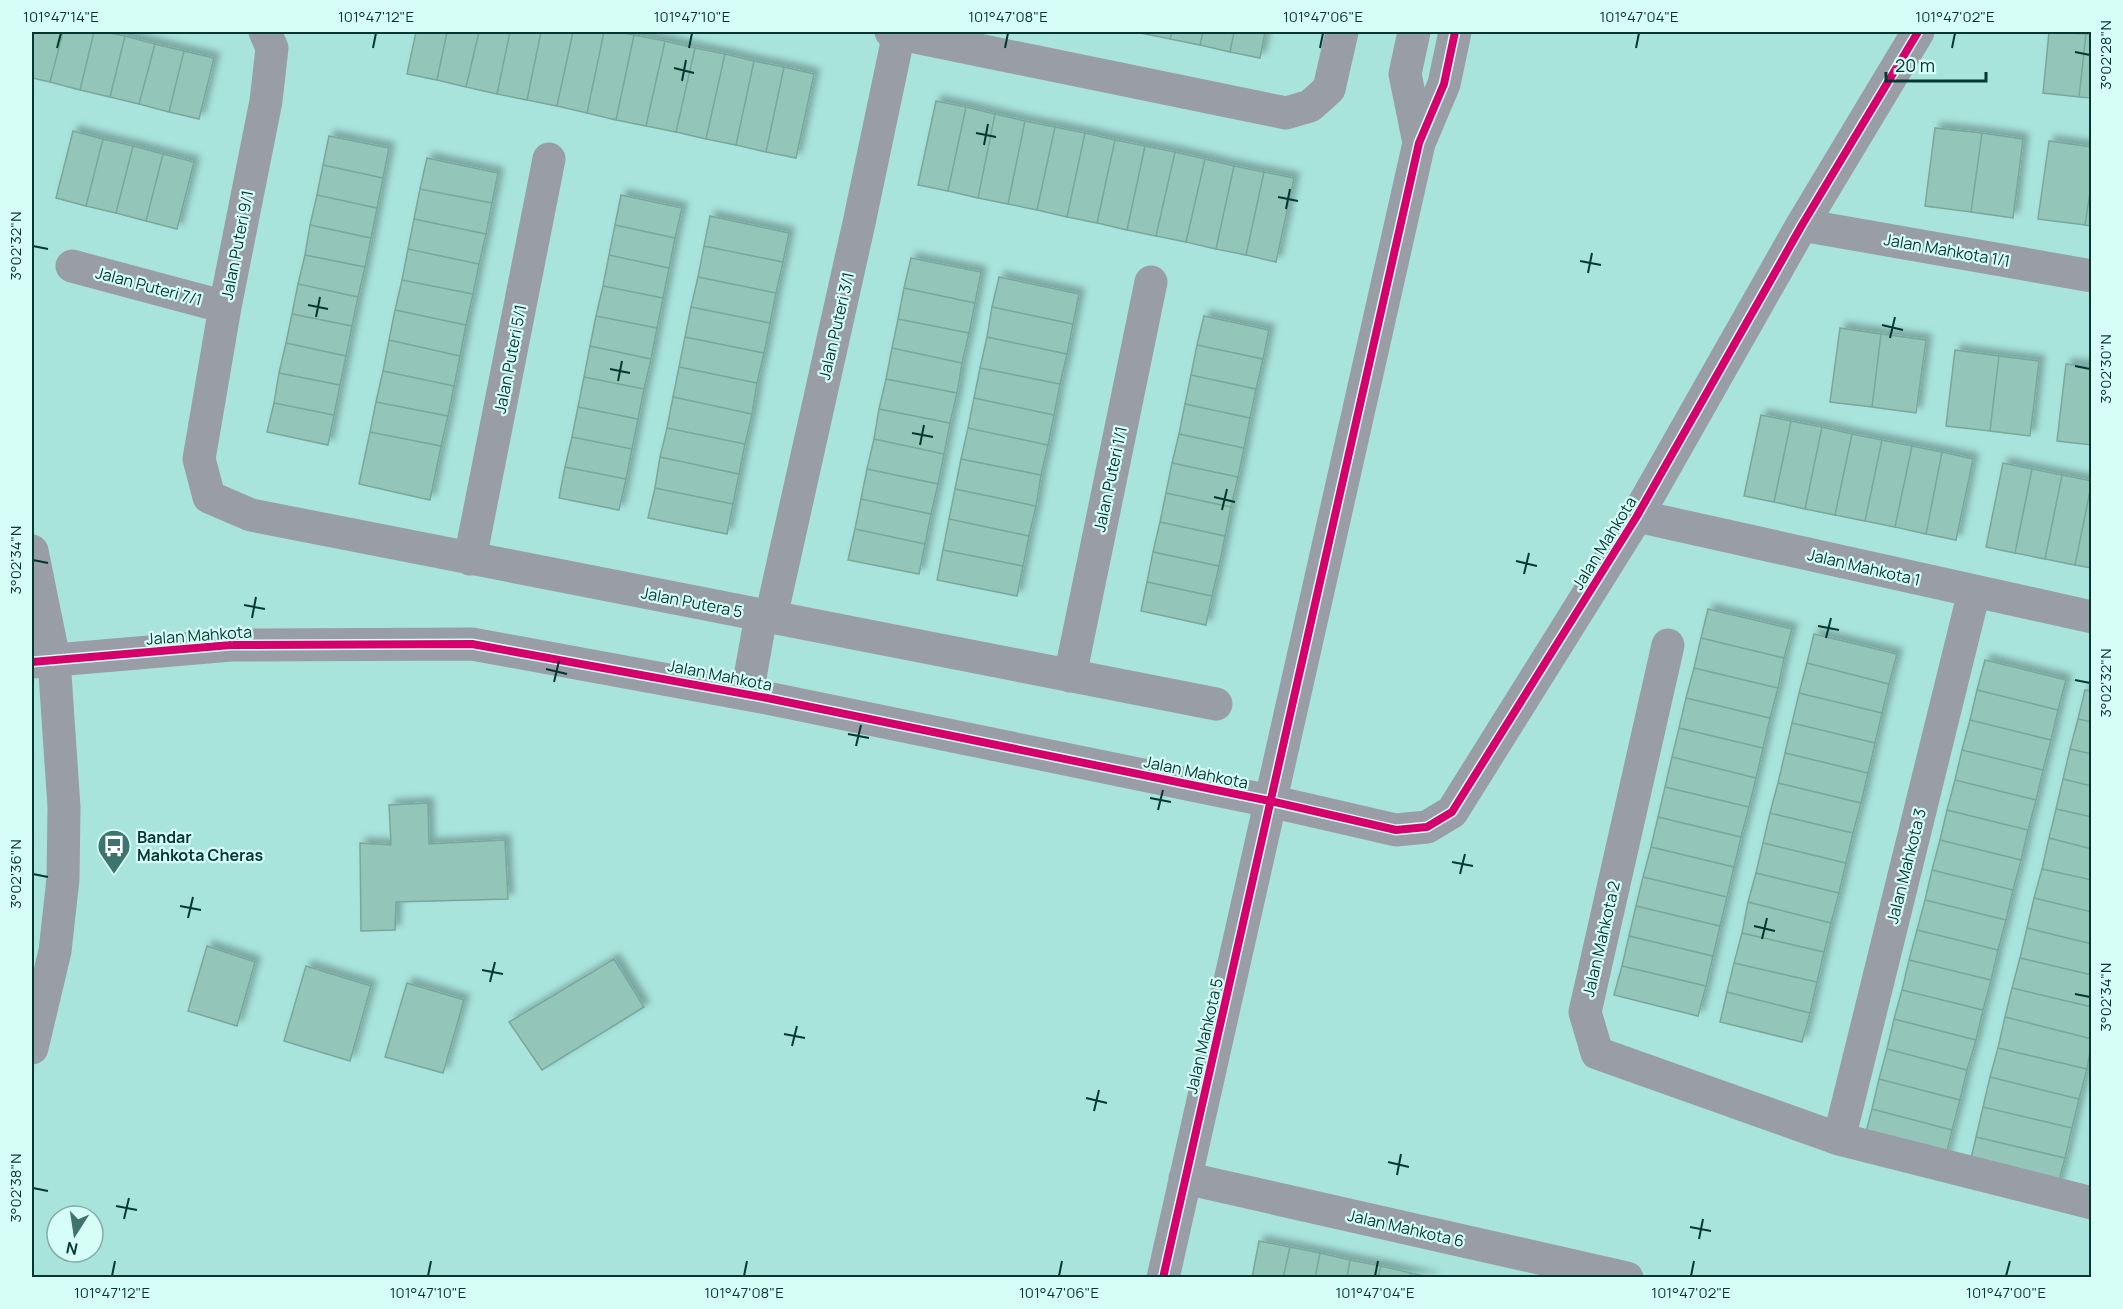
<svg xmlns="http://www.w3.org/2000/svg" width="2123" height="1309" viewBox="0 0 2123 1309" font-family="Manrope,sans-serif">
  <defs>
    <filter id="shadow"><feDropShadow dx="5.5" dy="-5.5" stdDeviation="3" flood-color="#0004"/></filter>
  </defs>
  <rect width="100%" height="100%" fill="#a8e4dc"/>
  <!-- building -->
  <path fill="#93c5b8" stroke="#7aa79c" stroke-width="1.5" filter="url(#shadow)" d="M 32,32 L 63,32 L 50,82 L 32,78 Z
    M 63,32 L 94,32 L 80,90 L 50,82 Z
    M 94,32 L 105,32 L 125,36 L 110,97 L 80,90 Z
    M 416,32 L 447,32 L 437,80 L 407,74 Z
    M 447,32 L 479,32 L 466,87 L 437,80 Z
    M 479,32 L 510,32 L 497,94 L 466,87 Z
    M 510,32 L 541,32 L 527,100 L 497,94 Z
    M 541,32 L 573,32 L 557,106 L 527,100 Z
    M 573,32 L 604,32 L 587,113 L 557,106 Z
    M 604,32 L 619,32 L 634,35 L 616,120 L 587,113 Z
    M 1172,32 L 1203,32 L 1200,45 L 1170,39 Z
    M 1203,32 L 1234,32 L 1230,52 L 1200,45 Z
    M 1234,32 L 1265,32 L 1260,58 L 1230,52 Z
    M 2049,32 L 2086,34 L 2079,97 L 2043,93 Z
    M 1140,33 L 1140,32 L 1172,32 L 1170,39 Z
    M 2086,34 L 2092,35 L 2092,98 L 2079,97 Z
    M 634,35 L 665,41 L 646,126 L 616,120 Z
    M 125,36 L 155,44 L 139,104 L 110,97 Z
    M 665,41 L 695,48 L 676,132 L 646,126 Z
    M 155,44 L 184,51 L 169,112 L 139,104 Z
    M 695,48 L 725,54 L 706,139 L 676,132 Z
    M 184,51 L 214,58 L 199,119 L 169,112 Z
    M 725,54 L 754,61 L 736,145 L 706,139 Z
    M 754,61 L 784,67 L 766,152 L 736,145 Z
    M 784,67 L 814,74 L 796,158 L 766,152 Z
    M 936,101 L 966,107 L 948,191 L 918,185 Z
    M 966,107 L 995,114 L 978,198 L 948,191 Z
    M 995,114 L 1025,121 L 1008,204 L 978,198 Z
    M 1025,121 L 1055,127 L 1037,210 L 1008,204 Z
    M 1055,127 L 1085,133 L 1067,217 L 1037,210 Z
    M 1935,128 L 1982,133 L 1971,212 L 1925,206 Z
    M 73,131 L 103,139 L 86,206 L 56,198 Z
    M 1085,133 L 1115,140 L 1097,223 L 1067,217 Z
    M 1982,133 L 2023,139 L 2013,218 L 1971,212 Z
    M 329,136 L 389,148 L 383,178 L 323,165 Z
    M 103,139 L 133,146 L 116,213 L 86,206 Z
    M 1115,140 L 1145,146 L 1127,230 L 1097,223 Z
    M 2049,141 L 2092,147 L 2092,179 L 2085,225 L 2038,219 Z
    M 133,146 L 163,154 L 146,221 L 116,213 Z
    M 1145,146 L 1175,152 L 1156,236 L 1127,230 Z
    M 1175,152 L 1205,159 L 1186,242 L 1156,236 Z
    M 163,154 L 194,162 L 177,229 L 146,221 Z
    M 427,158 L 498,173 L 492,203 L 420,189 Z
    M 1205,159 L 1234,166 L 1216,249 L 1186,242 Z
    M 323,165 L 383,178 L 377,208 L 317,195 Z
    M 1234,166 L 1264,172 L 1246,255 L 1216,249 Z
    M 1264,172 L 1294,178 L 1276,262 L 1246,255 Z
    M 2092,179 L 2092,226 L 2085,225 Z
    M 420,189 L 492,203 L 486,234 L 414,219 Z
    M 317,195 L 377,208 L 371,238 L 310,225 Z
    M 621,195 L 682,208 L 675,238 L 615,225 Z
    M 710,216 L 789,233 L 783,262 L 704,246 Z
    M 414,219 L 486,234 L 479,264 L 408,249 Z
    M 310,225 L 371,238 L 365,267 L 305,255 Z
    M 615,225 L 675,238 L 669,268 L 609,255 Z
    M 704,246 L 783,262 L 776,293 L 698,277 Z
    M 408,249 L 479,264 L 473,294 L 402,280 Z
    M 305,255 L 365,267 L 358,297 L 298,284 Z
    M 609,255 L 669,268 L 663,298 L 603,286 Z
    M 911,258 L 981,272 L 975,303 L 904,288 Z
    M 698,277 L 776,293 L 770,323 L 691,307 Z
    M 999,277 L 1079,294 L 1073,324 L 992,307 Z
    M 402,280 L 473,294 L 466,325 L 395,310 Z
    M 298,284 L 358,297 L 352,326 L 292,314 Z
    M 603,286 L 663,298 L 657,328 L 596,316 Z
    M 904,288 L 975,303 L 969,333 L 898,319 Z
    M 691,307 L 770,323 L 764,353 L 685,337 Z
    M 992,307 L 1073,324 L 1067,354 L 987,337 Z
    M 395,310 L 466,325 L 460,356 L 389,340 Z
    M 292,314 L 352,326 L 346,356 L 286,343 Z
    M 596,316 L 657,328 L 651,359 L 590,346 Z
    M 1204,316 L 1269,330 L 1263,359 L 1197,345 Z
    M 898,319 L 969,333 L 962,363 L 892,348 Z
    M 1840,328 L 1881,334 L 1872,407 L 1830,402 Z
    M 1881,334 L 1926,340 L 1916,413 L 1872,407 Z
    M 685,337 L 764,353 L 757,383 L 679,367 Z
    M 987,337 L 1067,354 L 1060,384 L 980,368 Z
    M 389,340 L 460,356 L 454,386 L 383,371 Z
    M 286,343 L 346,356 L 340,385 L 279,373 Z
    M 1197,345 L 1263,359 L 1256,389 L 1191,375 Z
    M 590,346 L 651,359 L 644,389 L 584,377 Z
    M 892,348 L 962,363 L 957,393 L 886,379 Z
    M 1955,350 L 1999,356 L 1990,431 L 1946,426 Z
    M 1999,356 L 2039,361 L 2030,436 L 1990,431 Z
    M 2066,364 L 2092,367 L 2092,445 L 2057,441 Z
    M 679,367 L 757,383 L 752,414 L 673,397 Z
    M 980,368 L 1060,384 L 1054,415 L 974,398 Z
    M 383,371 L 454,386 L 448,416 L 376,402 Z
    M 279,373 L 340,385 L 334,415 L 274,403 Z
    M 1191,375 L 1256,389 L 1250,418 L 1185,404 Z
    M 584,377 L 644,389 L 638,419 L 578,407 Z
    M 886,379 L 957,393 L 950,423 L 879,409 Z
    M 673,397 L 752,414 L 745,444 L 667,428 Z
    M 974,398 L 1054,415 L 1048,445 L 968,428 Z
    M 376,402 L 448,416 L 441,446 L 370,432 Z
    M 274,403 L 334,415 L 328,445 L 267,432 Z
    M 1185,404 L 1250,418 L 1244,448 L 1179,434 Z
    M 578,407 L 638,419 L 632,449 L 572,437 Z
    M 879,409 L 950,423 L 944,454 L 874,439 Z
    M 1761,415 L 1791,421 L 1774,502 L 1744,496 Z
    M 1791,421 L 1822,427 L 1805,509 L 1774,502 Z
    M 1822,427 L 1852,434 L 1835,515 L 1805,509 Z
    M 667,428 L 745,444 L 739,474 L 660,457 Z
    M 968,428 L 1048,445 L 1041,475 L 961,459 Z
    M 370,432 L 441,446 L 430,500 L 359,484 Z
    M 1179,434 L 1244,448 L 1238,477 L 1172,463 Z
    M 1852,434 L 1882,440 L 1865,521 L 1835,515 Z
    M 572,437 L 632,449 L 626,479 L 565,467 Z
    M 874,439 L 944,454 L 938,484 L 867,469 Z
    M 1882,440 L 1912,446 L 1895,527 L 1865,521 Z
    M 1912,446 L 1942,452 L 1926,534 L 1895,527 Z
    M 1942,452 L 1973,459 L 1956,540 L 1926,534 Z
    M 660,457 L 739,474 L 733,504 L 655,488 Z
    M 961,459 L 1041,475 L 1036,506 L 955,489 Z
    M 1172,463 L 1238,477 L 1231,507 L 1166,493 Z
    M 2003,463 L 2032,469 L 2015,553 L 1986,547 Z
    M 565,467 L 626,479 L 619,510 L 559,498 Z
    M 867,469 L 938,484 L 931,514 L 861,499 Z
    M 2032,469 L 2062,475 L 2045,559 L 2015,553 Z
    M 2062,475 L 2092,481 L 2075,565 L 2045,559 Z
    M 2092,481 L 2092,568 L 2075,565 Z
    M 655,488 L 733,504 L 727,534 L 648,518 Z
    M 955,489 L 1036,506 L 1029,536 L 949,519 Z
    M 1166,493 L 1231,507 L 1225,536 L 1160,522 Z
    M 861,499 L 931,514 L 925,544 L 855,529 Z
    M 949,519 L 1029,536 L 1023,566 L 943,550 Z
    M 1160,522 L 1225,536 L 1219,566 L 1153,552 Z
    M 855,529 L 925,544 L 919,574 L 848,560 Z
    M 943,550 L 1023,566 L 1017,596 L 937,580 Z
    M 1153,552 L 1219,566 L 1212,596 L 1147,582 Z
    M 1147,582 L 1212,596 L 1206,625 L 1141,611 Z
    M 1708,609 L 1792,629 L 1784,658 L 1701,638 Z
    M 1814,634 L 1897,654 L 1889,684 L 1807,663 Z
    M 1701,638 L 1784,658 L 1778,688 L 1694,668 Z
    M 1985,660 L 2066,680 L 2058,710 L 1977,690 Z
    M 1807,663 L 1889,684 L 1882,713 L 1799,693 Z
    M 1694,668 L 1778,688 L 1770,718 L 1686,698 Z
    M 1977,690 L 2058,710 L 2051,740 L 1970,720 Z
    M 2085,690 L 2092,691 L 2092,722 L 2078,719 Z
    M 1799,693 L 1882,713 L 1875,743 L 1792,723 Z
    M 1686,698 L 1770,718 L 1763,748 L 1679,728 Z
    M 2078,719 L 2092,722 L 2092,754 L 2070,749 Z
    M 1970,720 L 2051,740 L 2043,770 L 1962,750 Z
    M 1792,723 L 1875,743 L 1868,773 L 1785,753 Z
    M 1679,728 L 1763,748 L 1756,778 L 1672,757 Z
    M 2070,749 L 2092,754 L 2092,786 L 2063,779 Z
    M 1962,750 L 2043,770 L 2036,800 L 1955,780 Z
    M 1785,753 L 1868,773 L 1861,803 L 1778,783 Z
    M 1672,757 L 1756,778 L 1749,807 L 1665,787 Z
    M 2063,779 L 2092,786 L 2092,817 L 2056,809 Z
    M 1955,780 L 2036,800 L 2028,830 L 1947,810 Z
    M 1778,783 L 1861,803 L 1853,833 L 1770,813 Z
    M 1665,787 L 1749,807 L 1741,837 L 1658,817 Z
    M 428,803 L 429,844 L 505,840 L 508,899 L 396,902 L 395,930 L 361,931 L 360,843 L 391,845 L 389,805 Z
    M 2056,809 L 2092,817 L 2092,849 L 2049,838 Z
    M 1947,810 L 2028,830 L 2021,860 L 1940,840 Z
    M 1770,813 L 1853,833 L 1846,863 L 1763,843 Z
    M 1658,817 L 1741,837 L 1734,867 L 1651,847 Z
    M 2049,838 L 2092,849 L 2092,880 L 2042,869 Z
    M 1940,840 L 2021,860 L 2013,890 L 1932,870 Z
    M 1763,843 L 1846,863 L 1839,893 L 1756,873 Z
    M 1651,847 L 1734,867 L 1727,897 L 1643,877 Z
    M 2042,869 L 2092,880 L 2092,912 L 2034,898 Z
    M 1932,870 L 2013,890 L 2006,920 L 1925,900 Z
    M 1756,873 L 1839,893 L 1831,923 L 1748,902 Z
    M 1643,877 L 1727,897 L 1720,926 L 1636,906 Z
    M 2034,898 L 2092,912 L 2092,944 L 2027,928 Z
    M 1925,900 L 2006,920 L 1998,950 L 1917,930 Z
    M 1748,902 L 1831,923 L 1824,952 L 1742,933 Z
    M 1636,906 L 1720,926 L 1713,956 L 1629,936 Z
    M 2027,928 L 2092,944 L 2092,975 L 2020,958 Z
    M 1917,930 L 1998,950 L 1991,980 L 1909,960 Z
    M 1742,933 L 1824,952 L 1817,982 L 1734,963 Z
    M 1629,936 L 1713,956 L 1706,986 L 1622,966 Z
    M 207,946 L 255,962 L 237,1026 L 188,1011 Z
    M 2020,958 L 2092,975 L 2092,1007 L 2012,988 Z
    M 614,959 L 644,1007 L 542,1070 L 509,1022 Z
    M 1909,960 L 1991,980 L 1983,1010 L 1902,990 Z
    M 1734,963 L 1817,982 L 1810,1013 L 1727,992 Z
    M 306,966 L 371,986 L 350,1061 L 284,1041 Z
    M 1622,966 L 1706,986 L 1698,1016 L 1614,995 Z
    M 407,983 L 464,1000 L 443,1073 L 385,1057 Z
    M 2012,988 L 2092,1007 L 2092,1039 L 2005,1017 Z
    M 1902,990 L 1983,1010 L 1976,1040 L 1894,1019 Z
    M 1727,992 L 1810,1013 L 1802,1042 L 1720,1022 Z
    M 2005,1017 L 2092,1039 L 2087,1069 L 1998,1048 Z
    M 1894,1019 L 1976,1040 L 1967,1070 L 1887,1049 Z
    M 1998,1048 L 2087,1069 L 2079,1099 L 1990,1077 Z
    M 1887,1049 L 1967,1070 L 1960,1100 L 1879,1079 Z
    M 1990,1077 L 2079,1099 L 2072,1128 L 1983,1107 Z
    M 1879,1079 L 1960,1100 L 1952,1130 L 1872,1109 Z
    M 1983,1107 L 2072,1128 L 2065,1158 L 1976,1137 Z
    M 1872,1109 L 1952,1130 L 1945,1160 L 1864,1140 Z
    M 1976,1137 L 2065,1158 L 2057,1188 L 1969,1167 Z
    M 1259,1241 L 1290,1247 L 1283,1278 L 1252,1278 Z
    M 1290,1247 L 1320,1253 L 1315,1278 L 1283,1278 Z
    M 1320,1253 L 1350,1260 L 1347,1278 L 1315,1278 Z
    M 1350,1260 L 1381,1266 L 1378,1278 L 1347,1278 Z
    M 1381,1266 L 1411,1273 L 1410,1278 L 1378,1278 Z
    M 1411,1273 L 1433,1278 L 1410,1278 Z"/>
  <g fill="none" stroke-linecap="round" stroke-linejoin="round">
    <!-- minor -->
    <path stroke="#999ea6" stroke-width="33" d="M 265,32 L 272,48 L 266,101 L 225,307 L 199,459 L 209,497 L 251,515 L 1216,704
      M 891,32 L 1286,113 L 1310,106 L 1329,89 L 1342,32
      M 1414,32 L 1405,74 L 1419,143
      M 1802,225 L 2092,276
      M 72,266 L 225,307
      M 1637,516 L 2092,617
      M 32,551 L 54,659 L 64,807 L 63,879 L 55,951 L 32,1048
      M 470,559 L 549,159
      M 771,617 L 859,223 L 899,33
      M 1668,645 L 1585,1012 L 1597,1053 L 1839,1139 L 2092,1203
      M 32,662 L 231,645 L 472,644 L 767,698 L 1270,801 L 1396,830 L 1427,827 L 1452,812 L 1637,516 L 1802,225 L 1918,32
      M 1070,676 L 1151,282
      M 747,694 L 761,616
      M 1839,1139 L 1974,592
      M 1185,1178 L 1627,1278
      M 1163,1278 L 1419,143 L 1444,84 L 1455,32"/>
    <!-- cycleway casing -->
    <g stroke="#d6fdf6" stroke-width="11">
      <path id="cycleway" d="M 32,662 L 231,645 L 472,644 L 767,698 L 1270,801 L 1396,830 L 1427,827 L 1452,812 L 1637,516 L 1802,225 L 1918,32
        M 1163,1278 L 1419,143 L 1444,84 L 1455,32"/>
    </g>
    <!-- cycleway -->
    <use href="#cycleway" stroke="#d6006c" stroke-width="8"/>
  </g>
  <!-- ticks -->
  <path fill="none" stroke="#043732" stroke-width="2" d="M 57,48 L 61,33M 373,48 L 376,33M 689,48 L 692,33M 1005,48 L 1008,33M 1320,48 L 1323,33M 1636,48 L 1639,33M 1952,48 L 1955,33M 2075,52 L 2090,55M 674,68 L 694,73M 682,81 L 686,60M 976,133 L 996,137M 984,145 L 988,124M 1278,197 L 1298,201M 1286,209 L 1290,189M 33,246 L 48,249M 1580,261 L 1601,265M 1588,273 L 1592,253M 308,305 L 328,309M 316,317 L 320,297M 1882,325 L 1903,330M 1890,338 L 1895,317M 2075,366 L 2090,369M 610,369 L 630,373M 618,381 L 622,361M 912,433 L 933,437M 920,445 L 924,425M 1214,497 L 1235,502M 1222,510 L 1227,489M 33,560 L 48,563M 1516,561 L 1537,566M 1524,574 L 1529,553M 244,605 L 265,609M 252,618 L 256,597M 1818,626 L 1839,630M 1826,638 L 1831,618M 546,669 L 567,674M 2075,680 L 2090,683M 554,682 L 559,661M 848,734 L 869,738M 856,746 L 861,725M 1150,798 L 1171,802M 1158,810 L 1163,790M 1452,862 L 1473,866M 33,874 L 48,877M 1460,874 L 1465,854M 180,906 L 201,910M 188,918 L 193,897M 1754,926 L 1775,931M 1762,939 L 1767,918M 482,970 L 503,974M 490,982 L 495,962M 2075,994 L 2090,997M 784,1034 L 805,1038M 792,1046 L 797,1026M 1086,1098 L 1107,1103M 1094,1111 L 1099,1090M 1388,1162 L 1409,1167M 1397,1175 L 1401,1154M 33,1188 L 48,1191M 116,1206 L 137,1210M 124,1219 L 129,1198M 1690,1227 L 1711,1231M 1699,1239 L 1703,1219M 112,1276 L 115,1261M 428,1276 L 431,1261M 744,1276 L 747,1261M 1059,1276 L 1062,1261M 1375,1276 L 1378,1261M 1691,1276 L 1694,1261M 2006,1276 L 2010,1261"/>
  <!-- icons -->
  <defs>
    <g id="bus-pin" transform="scale(1.725)"><path d="M0 17L-7.5 6A9.5 9.5 0 1 1 7.5 6Z" fill="#3d746e" stroke="#d6fdf6"/><path d="M-5-6H5V4H4V6H2V4H-2V6H-4V4H-5ZM-3.5-4V0h7V-4ZM-3.5 1.2v1.5H-2V1.2ZM2 1.2v1.5H3.5V1.2Z" fill="#fff"/></g>
  </defs>
  <g fill-rule="evenodd">
    <use href="#bus-pin" x="114" y="846"/>
  </g>
  <g text-anchor="middle" dominant-baseline="central" stroke-width="4.5" stroke-linejoin="round" paint-order="stroke">
    <!-- street labels -->
    <g font-size="16" fill="#043732" stroke="#d6fdf6">
      <text transform="translate(237 245) rotate(-79)">Jalan Puteri 9/1</text>
      <text transform="translate(1947 250) rotate(10)">Jalan Mahkota 1/1</text>
      <text transform="translate(149 286) rotate(15)">Jalan Puteri 7/1</text>
      <text transform="translate(836 326) rotate(-77)">Jalan Puteri 3/1</text>
      <text transform="translate(510 359) rotate(-79)">Jalan Puteri 5/1</text>
      <text transform="translate(1110 479) rotate(-78)">Jalan Puteri 1/1</text>
      <text transform="translate(1604 543) rotate(-58)">Jalan Mahkota</text>
      <text transform="translate(1864 567) rotate(13)">Jalan Mahkota 1</text>
      <text transform="translate(692 602) rotate(11)">Jalan Putera 5</text>
      <text transform="translate(199 635) rotate(-4)">Jalan Mahkota</text>
      <text transform="translate(720 675) rotate(11)">Jalan Mahkota</text>
      <text transform="translate(1196 772) rotate(12)">Jalan Mahkota</text>
      <text transform="translate(1906 866) rotate(-76)">Jalan Mahkota 3</text>
      <text transform="translate(1601 939) rotate(-77)">Jalan Mahkota 2</text>
      <text transform="translate(1204 1036) rotate(-77)">Jalan Mahkota 5</text>
      <text transform="translate(1406 1228) rotate(13)">Jalan Mahkota 6</text>
    </g>
    <!-- poi labels -->
    <g font-size="16" font-weight="bold" fill="#043732" stroke="#d6fdf6" text-anchor="start">
      <text x="137" y="837">Bandar<tspan x="137" dy="18">Mahkota Cheras</tspan></text>
    </g>
  </g>
  <!-- border -->
  <rect width="2123" height="1309" fill="none" stroke="#d6fdf6" stroke-width="66"/>
  <!-- north arrow -->
  <g transform="translate(75 1234) rotate(192)"><circle r="28" fill="#d6fdf6" stroke="#82aea8" stroke-width="1.5"/>
  <path d="M0-4.5L10 22L0 15L-10 22Z" fill="#3d746e"/>
  <text y="-9" font-size="16" font-weight="bold" text-anchor="middle" fill="#043732">N</text>
  </g>
  <!-- scale -->
  <path d="M1886 72v9h100v-9" fill="none" stroke="#043732" stroke-width="3"/>
  <text x="1895" y="72" font-size="18" fill="#043732" stroke="#d6fdf6" stroke-width="4.5" paint-order="stroke">20 m</text>
  <rect x="33" y="33" width="2057" height="1243" fill="none" stroke="#043732" stroke-width="2"/>
  <g font-size="15" text-anchor="middle" fill="#043732">
    <text x="61" y="22">101°47'14"E</text>
    <text x="376" y="22">101°47'12"E</text>
    <text x="692" y="22">101°47'10"E</text>
    <text x="1008" y="22">101°47'08"E</text>
    <text x="1323" y="22">101°47'06"E</text>
    <text x="1639" y="22">101°47'04"E</text>
    <text x="1955" y="22">101°47'02"E</text>
    <text transform="translate(2106 55) rotate(-90)" y="5">3°02'28"N</text>
    <text transform="translate(16 246) rotate(-90)" y="5">3°02'32"N</text>
    <text transform="translate(2106 369) rotate(-90)" y="5">3°02'30"N</text>
    <text transform="translate(16 560) rotate(-90)" y="5">3°02'34"N</text>
    <text transform="translate(2106 683) rotate(-90)" y="5">3°02'32"N</text>
    <text transform="translate(16 874) rotate(-90)" y="5">3°02'36"N</text>
    <text transform="translate(2106 997) rotate(-90)" y="5">3°02'34"N</text>
    <text transform="translate(16 1188) rotate(-90)" y="5">3°02'38"N</text>
    <text x="112" y="1298">101°47'12"E</text>
    <text x="428" y="1298">101°47'10"E</text>
    <text x="744" y="1298">101°47'08"E</text>
    <text x="1059" y="1298">101°47'06"E</text>
    <text x="1375" y="1298">101°47'04"E</text>
    <text x="1691" y="1298">101°47'02"E</text>
    <text x="2006" y="1298">101°47'00"E</text>
  </g>
</svg>
